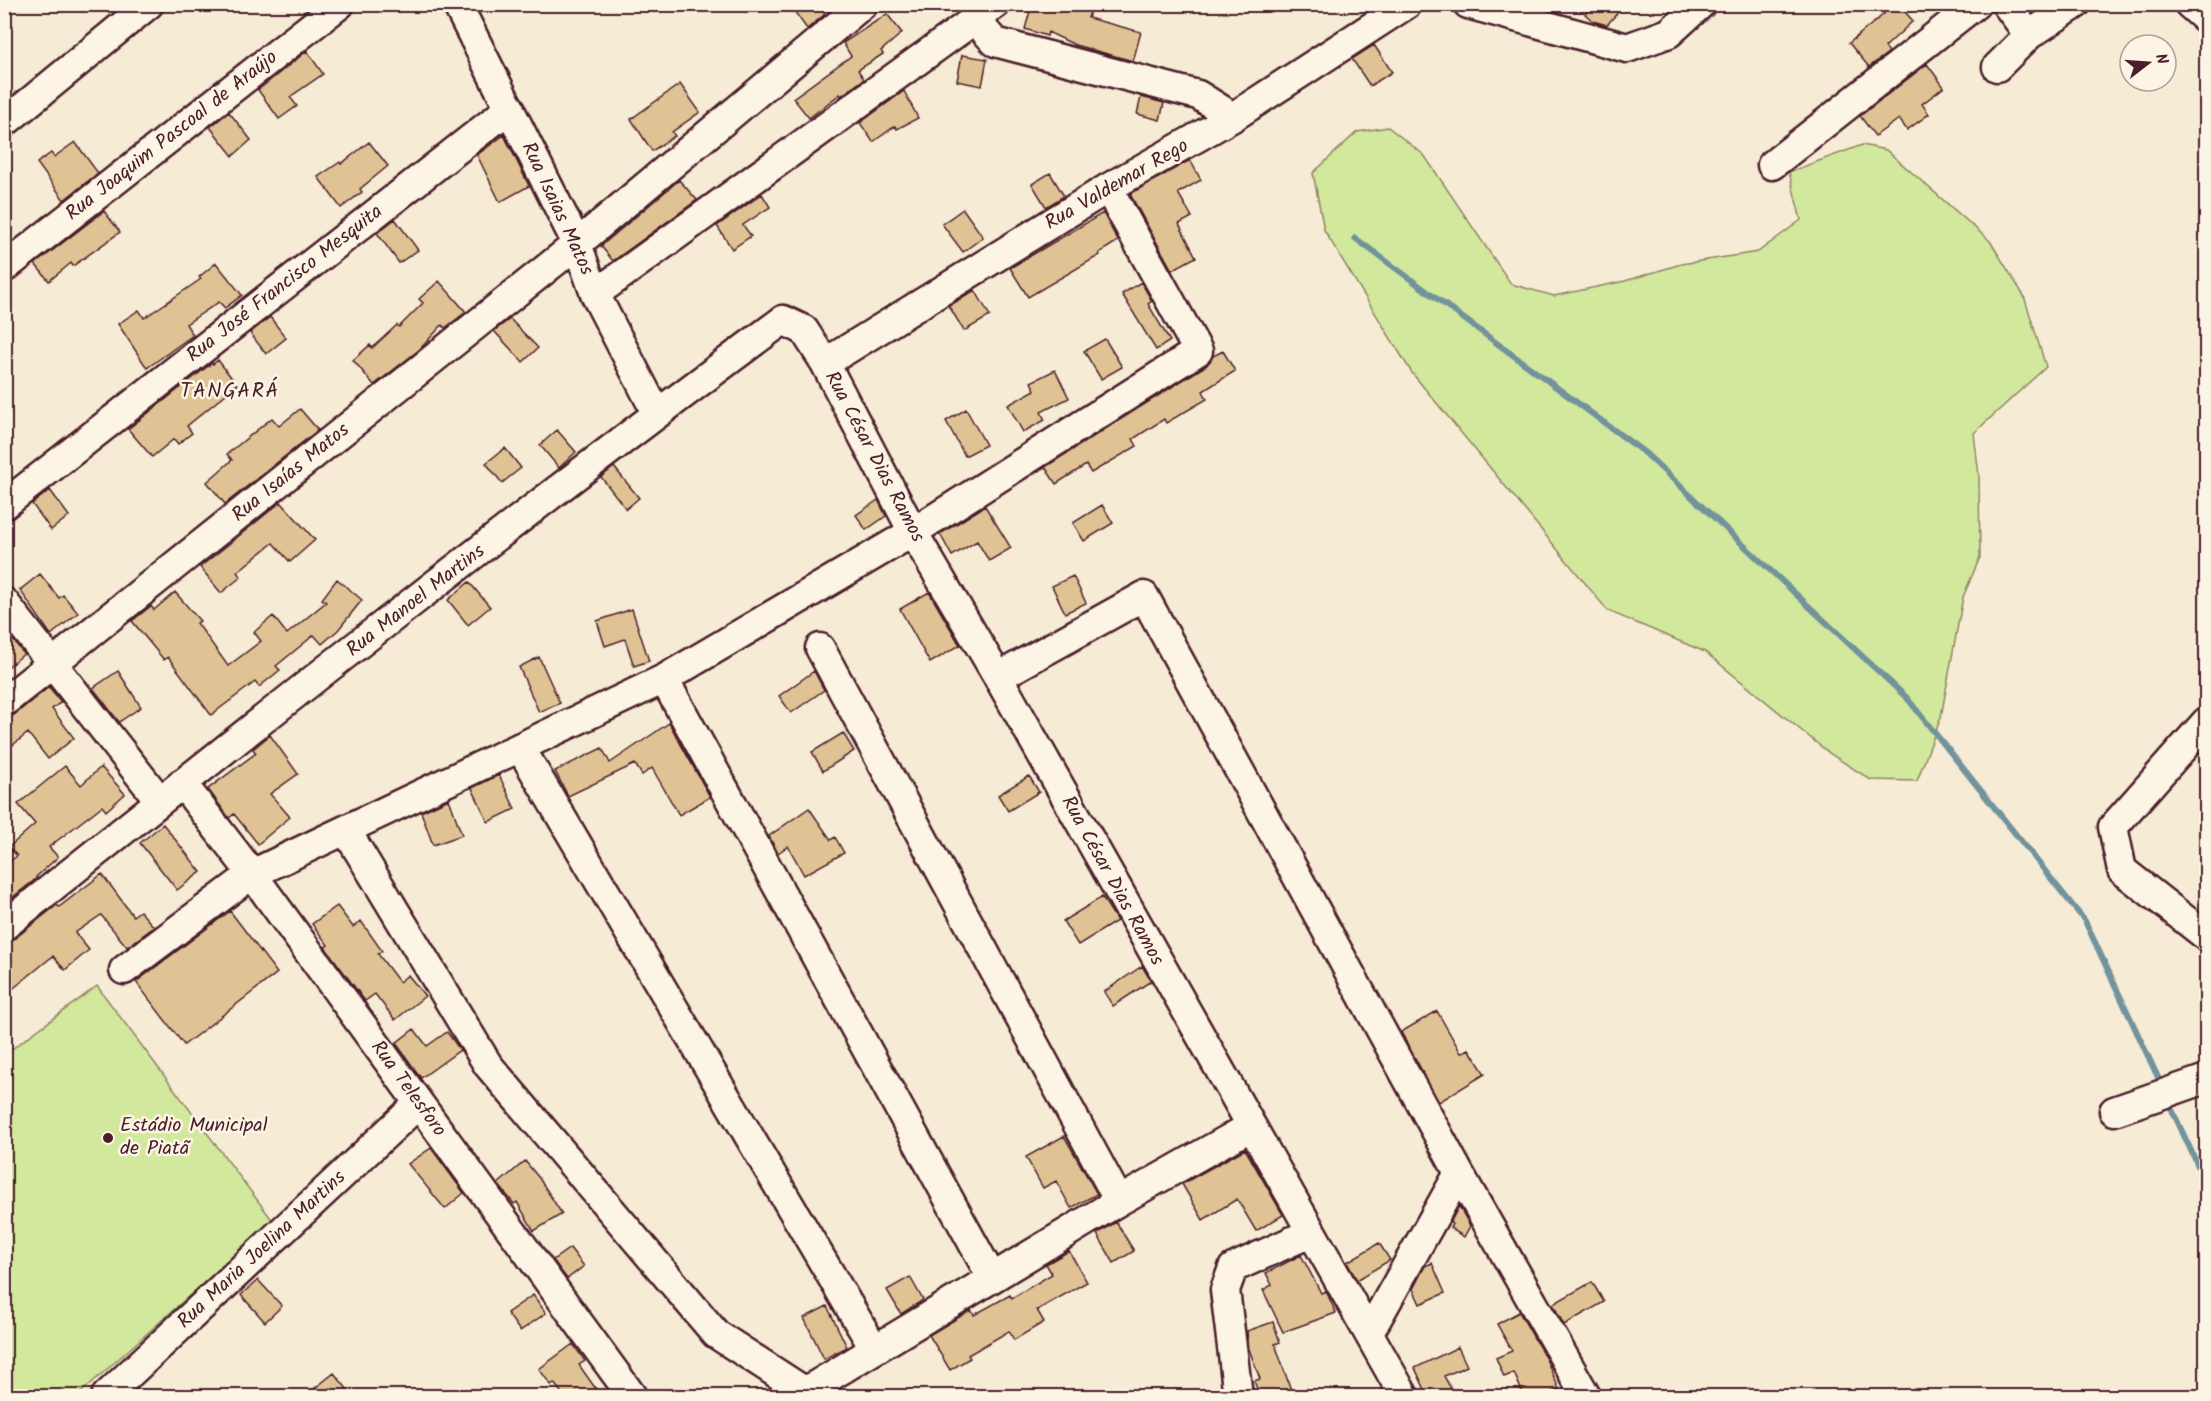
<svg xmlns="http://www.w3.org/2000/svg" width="2211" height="1401" viewBox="0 0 2211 1401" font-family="Kalam,sans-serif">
  <rect width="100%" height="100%" fill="#f6ebd5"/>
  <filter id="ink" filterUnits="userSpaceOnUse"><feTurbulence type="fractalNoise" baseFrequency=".0167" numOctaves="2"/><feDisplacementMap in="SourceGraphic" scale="12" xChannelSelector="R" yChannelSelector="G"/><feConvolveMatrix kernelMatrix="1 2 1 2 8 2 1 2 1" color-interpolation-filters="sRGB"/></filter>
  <g filter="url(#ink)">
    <!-- green -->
    <path fill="#d2e89d" stroke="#8e8464" stroke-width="1.5" d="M 1388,127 L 1424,155 L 1511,284 L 1554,296 L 1625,281 L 1681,264 L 1758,252 L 1801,220 L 1789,172 L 1862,145 L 1886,150 L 1990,241 L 2024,296 L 2046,367 L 1974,433 L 1979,476 L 1980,557 L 1963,597 L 1941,717 L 1917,781 L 1871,780 L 1829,753 L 1705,652 L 1608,611 L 1412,373 L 1324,230 L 1313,173 L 1357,132 Z
      M 97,986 L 273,1221 L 77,1396 L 5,1396 L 4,1055 Z"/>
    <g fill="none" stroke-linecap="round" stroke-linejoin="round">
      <!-- stream -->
      <path stroke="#73939c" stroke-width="6" d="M 1355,238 L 1645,453 L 1907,698 L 2085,921 L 2162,1086
        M 2168,1101 L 2206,1183"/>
    </g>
    <!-- building -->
    <path fill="#e0c394" stroke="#4a1f2b" stroke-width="1.5" d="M 789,4 L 818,4 L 825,14 L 807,29 Z
      M 1032,4 L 1046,4 L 1066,10 L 1068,4 L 1074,4 L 1090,12 L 1088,18 L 1141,32 L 1133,61 L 1075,45 L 1048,32 L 1047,36 L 1025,29 Z
      M 1593,4 L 1625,4 L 1607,25 L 1593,21 L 1585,14 Z
      M 1876,4 L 1898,4 L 1913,21 L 1885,47 L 1889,52 L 1869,67 L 1849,43 L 1884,14 Z
      M 887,14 L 902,33 L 881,51 L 883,54 L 858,70 L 864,79 L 841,96 L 840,94 L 809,118 L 793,98 L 851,56 L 843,43 Z
      M 1374,45 L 1392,72 L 1370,86 L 1352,59 Z
      M 307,51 L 323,74 L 290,97 L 297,106 L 279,119 L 258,90 Z
      M 962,55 L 987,59 L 982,86 L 957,81 Z
      M 1927,64 L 1944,87 L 1922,104 L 1929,114 L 1907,130 L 1899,119 L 1875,136 L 1860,116 Z
      M 680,84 L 700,112 L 672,132 L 675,136 L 652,151 L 631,119 Z
      M 904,91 L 918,118 L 897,129 L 895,126 L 873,142 L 860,123 Z
      M 1141,97 L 1164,103 L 1160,120 L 1137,114 Z
      M 229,112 L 251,140 L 233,156 L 210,127 Z
      M 504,135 L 529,186 L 500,202 L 477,155 Z
      M 75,142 L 98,173 L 64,200 L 37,163 L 51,153 L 54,157 Z
      M 369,142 L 388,166 L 360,189 L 362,192 L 341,208 L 318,177 L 340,162 L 341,164 Z
      M 1190,160 L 1201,180 L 1178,193 L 1192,217 L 1179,224 L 1196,257 L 1172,270 L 1130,194 Z
      M 1050,173 L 1064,196 L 1046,207 L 1032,184 Z
      M 679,180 L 697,200 L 613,261 L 601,246 Z
      M 762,194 L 770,207 L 743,225 L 751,236 L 732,249 L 717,226 Z
      M 963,209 L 983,237 L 963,252 L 942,224 Z
      M 104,211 L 120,232 L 73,266 L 71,263 L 49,281 L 35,264 Z
      M 1103,213 L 1118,241 L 1099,253 L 1100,255 L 1028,297 L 1010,268 Z
      M 395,219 L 418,250 L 399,263 L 377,233 Z
      M 216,263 L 242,295 L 225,308 L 219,302 L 186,324 L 193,335 L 147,368 L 118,324 L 139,310 L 144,318 L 201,279 L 199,277 Z
      M 439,281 L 466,312 L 445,328 L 442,325 L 419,350 L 374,385 L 353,360 L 370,345 L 372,348 L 397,325 L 399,327 L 423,303 L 419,299 Z
      M 1141,282 L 1152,301 L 1148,304 L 1170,341 L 1156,350 L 1122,294 Z
      M 975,290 L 990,316 L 964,331 L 949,306 Z
      M 270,317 L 286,338 L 266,354 L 250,333 Z
      M 510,319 L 538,348 L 523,362 L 494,331 Z
      M 1105,339 L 1122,367 L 1101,379 L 1084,351 Z
      M 1223,351 L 1235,371 L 1203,391 L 1207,399 L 1166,423 L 1164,419 L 1133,439 L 1137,446 L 1091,473 L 1086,465 L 1056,484 L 1045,467 L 1207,365 L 1213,356 Z
      M 218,360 L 237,385 L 187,426 L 192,433 L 178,444 L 174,439 L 152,457 L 128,429 L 212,363 L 213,364 Z
      M 1055,370 L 1069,398 L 1041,412 L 1045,420 L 1023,432 L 1008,405 L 1035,390 L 1031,382 Z
      M 300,409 L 318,430 L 225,504 L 207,482 L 232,460 L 227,454 L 272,418 L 279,426 Z
      M 966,409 L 986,445 L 965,456 L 946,421 Z
      M 557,430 L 576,452 L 559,468 L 540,445 Z
      M 505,448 L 521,468 L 502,483 L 486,463 Z
      M 614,467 L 639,498 L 626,509 L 601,477 Z
      M 50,490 L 69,516 L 51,530 L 32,504 Z
      M 878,500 L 886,516 L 866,530 L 856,515 Z
      M 281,502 L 315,540 L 290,562 L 273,543 L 237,572 L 241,577 L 221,593 L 200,567 Z
      M 1102,505 L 1113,523 L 1084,541 L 1073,523 Z
      M 985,506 L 1011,548 L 989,561 L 977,541 L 952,556 L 940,534 Z
      M 40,574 L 59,598 L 63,595 L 78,613 L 51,635 L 20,590 Z
      M 1073,576 L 1086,603 L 1065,613 L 1052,586 Z
      M 337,579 L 362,600 L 338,630 L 322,644 L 314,635 L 276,666 L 280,670 L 259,687 L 255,682 L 211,715 L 168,657 L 164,660 L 132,621 L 151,606 L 154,610 L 175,592 L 200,621 L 197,623 L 228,666 L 261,641 L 254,632 L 273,616 L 287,634 L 326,602 L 322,599 Z
      M 469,582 L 490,607 L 468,625 L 448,600 Z
      M 929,592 L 960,645 L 930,663 L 900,609 Z
      M 632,609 L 649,661 L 634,666 L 625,639 L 605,646 L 597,621 Z
      M 9,635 L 24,654 L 4,670 L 4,639 Z
      M 539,657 L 560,703 L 539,712 L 519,667 Z
      M 118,671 L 141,707 L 119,722 L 93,688 Z
      M 814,671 L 824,690 L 791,713 L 779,696 Z
      M 49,687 L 61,702 L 52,709 L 74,738 L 48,759 L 28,733 L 4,752 L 4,718 L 14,715 Z
      M 669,723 L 710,797 L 679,815 L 652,768 L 642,775 L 635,764 L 568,796 L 555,771 L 602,748 L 610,763 Z
      M 843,733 L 854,751 L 823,771 L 812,752 Z
      M 270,735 L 298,774 L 270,794 L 290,817 L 258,844 L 234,814 L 229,818 L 208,789 L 256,753 L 253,749 Z
      M 65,766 L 81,785 L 101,767 L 125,794 L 106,811 L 102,806 L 49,847 L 58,857 L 36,877 L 37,878 L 4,904 L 4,866 L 17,856 L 9,847 L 35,824 L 18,804 Z
      M 499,775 L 515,809 L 488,822 L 472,788 Z
      M 1029,776 L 1039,792 L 1008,811 L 998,795 Z
      M 449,799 L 462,835 L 433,845 L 421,812 Z
      M 809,808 L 831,840 L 835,837 L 844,853 L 804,875 L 788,846 L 778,853 L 769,836 Z
      M 163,824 L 201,872 L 177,890 L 140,843 Z
      M 102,874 L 133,916 L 140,911 L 154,927 L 127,947 L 101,915 L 75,933 L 89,950 L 65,970 L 53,956 L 4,996 L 4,942 L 14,939 L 57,905 L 59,907 Z
      M 1102,897 L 1117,921 L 1078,945 L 1063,921 Z
      M 337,906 L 353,927 L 361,921 L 382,951 L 378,954 L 399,982 L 408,975 L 425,996 L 395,1020 L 375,994 L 365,1001 L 325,947 L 328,945 L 312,924 Z
      M 230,911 L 277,973 L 184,1045 L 136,982 Z
      M 1142,966 L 1151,981 L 1113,1006 L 1104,992 Z
      M 1437,1011 L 1461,1053 L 1469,1049 L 1485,1074 L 1439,1102 L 1401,1032 Z
      M 414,1029 L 427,1046 L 447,1032 L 460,1050 L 421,1078 L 396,1043 Z
      M 1064,1136 L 1097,1194 L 1071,1208 L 1056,1181 L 1043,1188 L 1026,1157 Z
      M 431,1148 L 464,1193 L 445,1209 L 408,1164 Z
      M 1245,1149 L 1283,1215 L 1256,1231 L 1237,1199 L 1203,1220 L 1182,1184 Z
      M 525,1161 L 539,1178 L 562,1214 L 534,1231 L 517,1202 L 514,1204 L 498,1184 Z
      M 1459,1206 L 1470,1226 L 1464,1237 L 1450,1228 L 1452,1224 L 1450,1223 Z
      M 1116,1222 L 1134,1251 L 1114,1263 L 1097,1234 Z
      M 1379,1243 L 1390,1260 L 1357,1280 L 1347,1262 Z
      M 570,1248 L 584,1266 L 567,1279 L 553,1260 Z
      M 1069,1251 L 1087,1282 L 1037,1310 L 1044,1322 L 1014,1340 L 1009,1331 L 968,1355 L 970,1358 L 950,1370 L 929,1335 L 971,1310 L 974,1315 L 1010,1295 L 1012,1298 L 1052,1274 L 1046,1264 Z
      M 1301,1255 L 1321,1293 L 1326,1291 L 1336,1313 L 1283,1332 L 1263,1290 L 1272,1285 L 1266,1273 Z
      M 1432,1263 L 1445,1293 L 1420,1304 L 1413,1289 L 1425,1266 Z
      M 910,1277 L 923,1300 L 901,1314 L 887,1290 Z
      M 258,1280 L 282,1306 L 265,1322 L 241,1295 Z
      M 1592,1282 L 1604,1302 L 1564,1325 L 1553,1304 Z
      M 533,1295 L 546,1313 L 520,1331 L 507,1313 Z
      M 827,1306 L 847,1347 L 824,1359 L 804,1318 Z
      M 1519,1312 L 1546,1359 L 1559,1389 L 1542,1396 L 1524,1396 L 1514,1373 L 1504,1377 L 1496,1358 L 1512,1351 L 1497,1324 Z
      M 1273,1322 L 1280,1342 L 1275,1344 L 1292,1393 L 1282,1396 L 1260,1396 L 1254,1381 L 1260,1379 L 1249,1349 L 1247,1331 Z
      M 573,1344 L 585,1361 L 579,1365 L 596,1389 L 585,1396 L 564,1396 L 554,1383 L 551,1385 L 539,1369 Z
      M 1458,1347 L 1467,1366 L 1444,1376 L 1455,1396 L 1428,1396 L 1415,1368 Z
      M 334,1373 L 353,1396 L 305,1396 Z"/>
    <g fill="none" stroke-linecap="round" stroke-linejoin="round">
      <!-- minor casing -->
      <g stroke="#4a1f2b" stroke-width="33">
        <path id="minor" d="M 457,4 L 577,244 L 595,294 L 657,414
          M 1468,4 L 1627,48 L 1669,33 L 1701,4
          M 2006,4 L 2029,35
          M 2189,4 L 2206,19
          M 975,20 L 995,42 L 1198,95 L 1233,117
          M 1997,67 L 2029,35 L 2076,4
          M 4,123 L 149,4
          M 1772,165 L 1976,4
          M 4,268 L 340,4
          M 595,294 L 996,4
          M 825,363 L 1108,188 L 1233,117 L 1407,4
          M 4,505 L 510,108
          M 4,602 L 160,801
          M 820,648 L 1119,1201
          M 998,677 L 1144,596 L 1459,1173 L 1586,1396
          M 664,679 L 992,1278
          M 4,702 L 577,244 L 863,4
          M 2206,722 L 2113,827 L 2122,870 L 2206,936
          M 520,747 L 872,1345
          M 182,783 L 252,874 L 632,1396
          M 346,830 L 488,1065 L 716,1334 L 804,1391
          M 4,926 C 261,720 519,515 783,320 L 804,330 L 825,363 L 913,532 L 998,677 L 1404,1396
          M 124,970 L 252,874 L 664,679 L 913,532 L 1198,351 L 1108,188
          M 2114,1111 L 2206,1079
          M 1369,1333 L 1459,1173
          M 106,1396 L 418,1104
          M 798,1396 L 1119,1201 L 1250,1127
          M 1238,1396 L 1225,1290 L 1233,1268 L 1310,1233"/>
      </g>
      <!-- minor -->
      <use href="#minor" stroke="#fcf5e5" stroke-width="28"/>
    </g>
  </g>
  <!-- markers -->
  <circle fill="#4a1f2b" stroke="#fcf5e5" stroke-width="2" cx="108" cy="1138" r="6"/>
  <g text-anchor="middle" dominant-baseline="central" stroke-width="5" stroke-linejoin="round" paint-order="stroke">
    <!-- street labels -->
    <g font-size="20" fill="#4a1f2b" stroke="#fcf5e5">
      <text transform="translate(172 136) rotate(-38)">Rua Joaquim Pascoal de Araújo</text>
      <text transform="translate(1117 185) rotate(-30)">Rua Valdemar Rego</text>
      <text transform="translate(557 209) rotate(65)">Rua Isaias Matos</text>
      <text transform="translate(285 284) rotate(-38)">Rua José Francisco Mesquita</text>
      <text transform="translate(874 457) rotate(62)">Rua César Dias Ramos</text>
      <text transform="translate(291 473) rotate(-39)">Rua Isaías Matos</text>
      <text transform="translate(416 601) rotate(-38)">Rua Manoel Martins</text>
      <text transform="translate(1112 881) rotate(61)">Rua César Dias Ramos</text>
      <text transform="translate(408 1089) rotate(54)">Rua Telesforo</text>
      <text transform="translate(262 1250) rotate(-43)">Rua Maria Joelina Martins</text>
    </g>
    <!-- poi labels -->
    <g font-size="20" fill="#4a1f2b" stroke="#fcf5e5" text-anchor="start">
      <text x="120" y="1126">Estádio Municipal<tspan x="120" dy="23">de Piatã</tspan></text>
    </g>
    <!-- neighbourhood labels -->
    <g font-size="21" letter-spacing="1.5" fill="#4a1f2b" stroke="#fcf5e5">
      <text x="230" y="391">TANGARÁ</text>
    </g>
  </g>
  <!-- margin -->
  <rect width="2211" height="1401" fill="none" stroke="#fcf5e5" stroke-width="24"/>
  <rect x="12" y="12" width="2187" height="1377" fill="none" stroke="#4a1f2b" stroke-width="2" filter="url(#ink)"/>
  <!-- north arrow -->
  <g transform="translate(2148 63) rotate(73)"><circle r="28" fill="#fcf5e5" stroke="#b59f9b" stroke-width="1.5"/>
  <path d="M0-4.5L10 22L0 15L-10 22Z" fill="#4a1f2b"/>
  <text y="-9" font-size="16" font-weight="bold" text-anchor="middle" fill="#4a1f2b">N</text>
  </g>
</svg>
